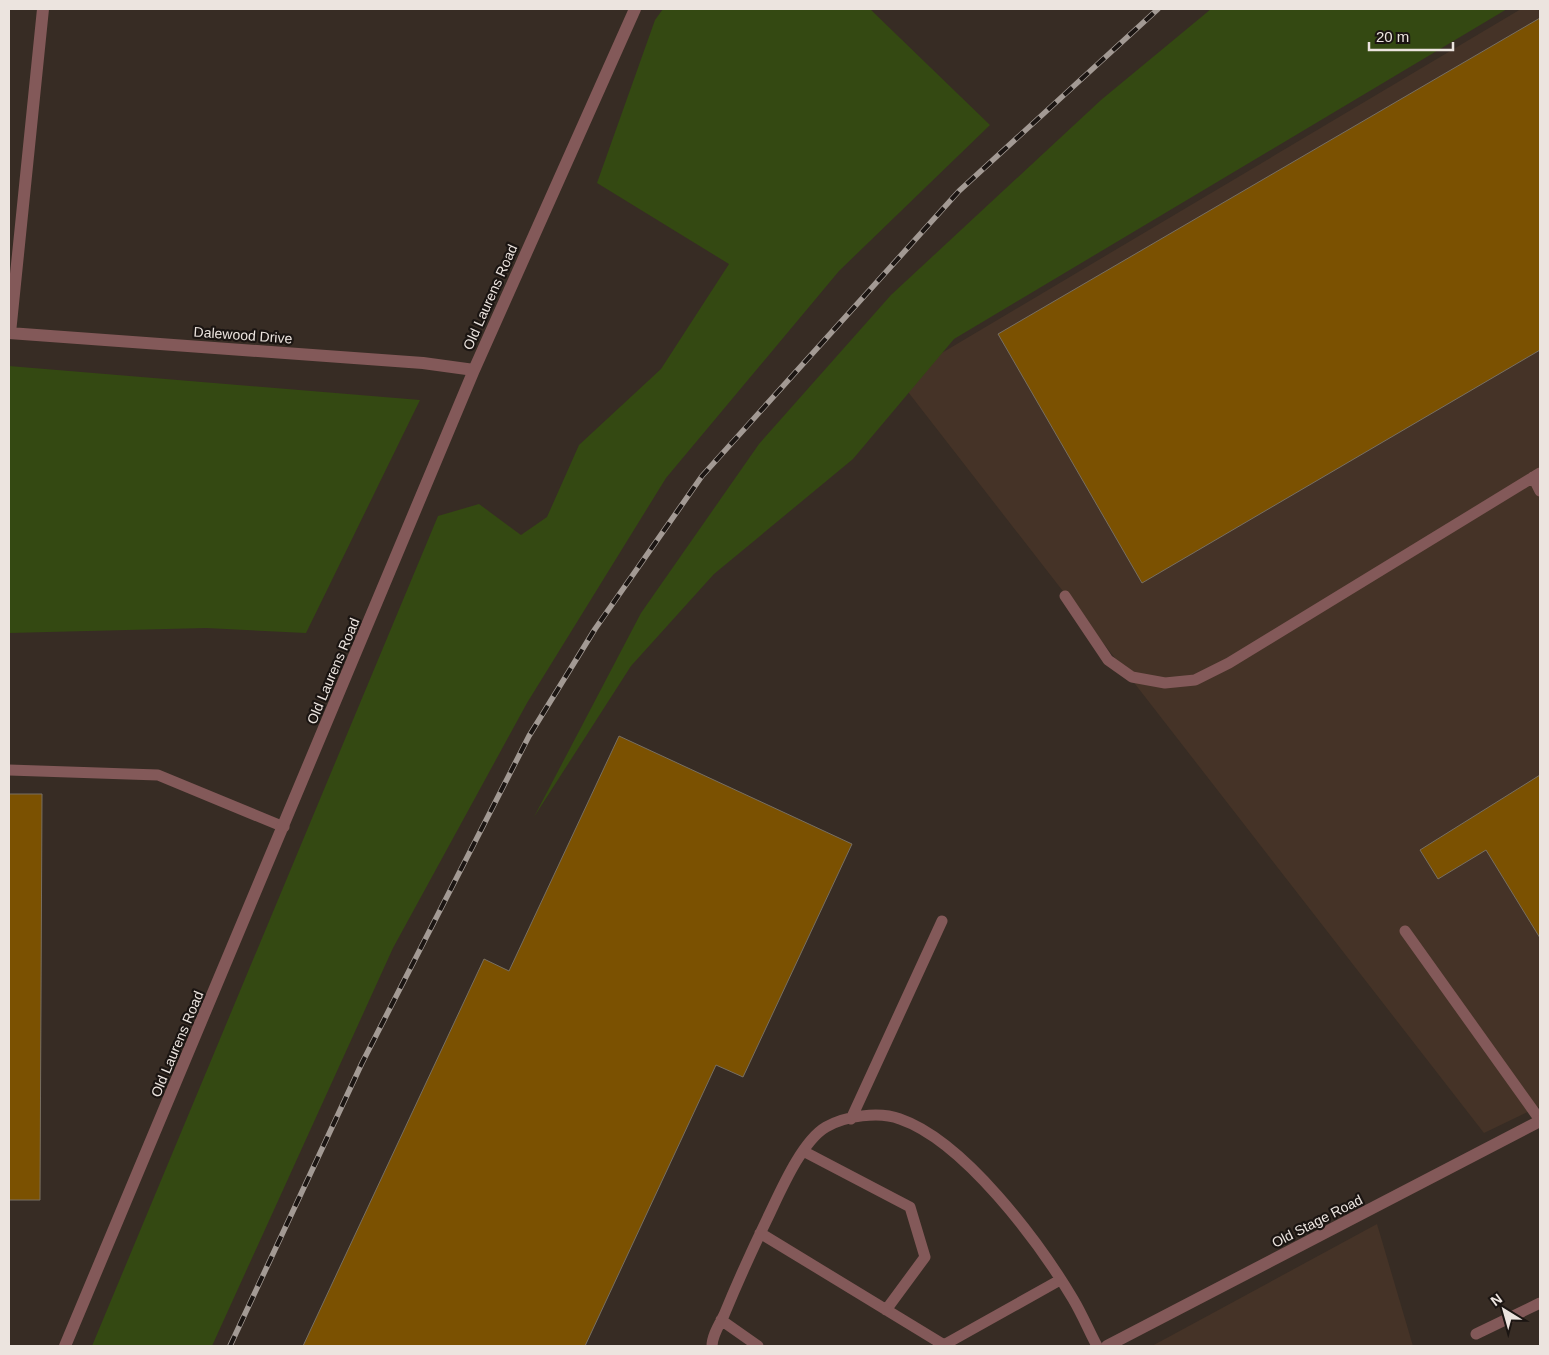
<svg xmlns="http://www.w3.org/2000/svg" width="1549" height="1355" viewBox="0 0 1549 1355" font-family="Arial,sans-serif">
  <rect width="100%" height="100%" fill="#372c24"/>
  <!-- built -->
  <path fill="#453327" d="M 1521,9 L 1540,9 L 1540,1106 L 1484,1133 L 898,379 Z
    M 1377,1224 L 1413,1346 L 1152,1346 Z"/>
  <!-- green -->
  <path fill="#344912" d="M 663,9 L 870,9 L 990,125 L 839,271 L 666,478 L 527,703 L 393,948 L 212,1346 L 92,1346 L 438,516 L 479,504 L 521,535 L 547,517 L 579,445 L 661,369 L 729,264 L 597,183 L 655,20 Z
    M 1211,9 L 1507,9 L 954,339 L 853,459 L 714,574 L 631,666 L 534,817 L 641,613 L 759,444 L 891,295 L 1101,100 Z
    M 9,366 L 420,400 L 306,633 L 206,628 L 9,633 Z"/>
  <!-- building -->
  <path fill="#7b5101" stroke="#786f62" d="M 1540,18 L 1540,350 L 1142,583 L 998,334 Z
    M 619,736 L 852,844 L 743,1077 L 716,1065 L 585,1346 L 303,1346 L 484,959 L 509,971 Z
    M 1540,775 L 1540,938 L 1486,850 L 1438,879 L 1420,850 Z
    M 9,794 L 42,794 L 40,1200 L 9,1200 Z"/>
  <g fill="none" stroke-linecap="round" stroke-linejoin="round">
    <!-- service -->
    <path stroke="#835959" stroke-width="11" d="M 1533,477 L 1540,491
      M 1065,596 L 1108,660 L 1132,677 L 1165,683 L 1195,680 L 1229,663 L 1540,473
      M 9,770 L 158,775 L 284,827
      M 1405,931 L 1540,1120
      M 851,1119 L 942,921
      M 803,1151 L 910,1207 L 925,1257 L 886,1310
      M 760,1233 L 944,1345
      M 721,1320 L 758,1346
      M 1476,1334 L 1540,1303
      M 712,1346 C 712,1336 719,1325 724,1315 C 738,1281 753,1248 769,1215 C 781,1190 802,1141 826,1127 C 845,1116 879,1111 900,1119 C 964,1141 1039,1242 1073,1299 C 1082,1314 1089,1331 1097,1346
      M 942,1346 L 1060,1280"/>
    <!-- minor -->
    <path stroke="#835959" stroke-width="12" d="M 9,333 L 423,363 L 474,370
      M 10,333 L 43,9
      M 65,1346 L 474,370 L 635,9"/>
    <!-- tertiary -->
    <path stroke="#835959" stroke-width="12" d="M 1107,1346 L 1540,1121"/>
    <!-- rail casing -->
    <g stroke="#a39a94" stroke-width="5.5">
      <path id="rail" d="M 230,1346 L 362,1063 L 529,736 L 595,629 L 702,476 L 959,191 L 1158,9"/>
    </g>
    <!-- rail -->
    <use href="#rail" stroke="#1b1512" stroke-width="4" stroke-dasharray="11" stroke-linecap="butt"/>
  </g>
  <g text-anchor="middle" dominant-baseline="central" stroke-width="4.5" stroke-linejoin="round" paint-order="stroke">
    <!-- street labels -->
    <g font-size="14" fill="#ece4df" stroke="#1b1512">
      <text transform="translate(490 297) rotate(-66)">Old Laurens Road</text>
      <text transform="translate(243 335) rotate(4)">Dalewood Drive</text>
      <text transform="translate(333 671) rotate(-67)">Old Laurens Road</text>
      <text transform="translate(177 1044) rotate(-67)">Old Laurens Road</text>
      <text transform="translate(1317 1221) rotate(-27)">Old Stage Road</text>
    </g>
  </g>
  <!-- border -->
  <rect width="1549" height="1355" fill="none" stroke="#ece4df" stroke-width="20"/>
  <!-- north arrow -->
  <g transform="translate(1504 1310) rotate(323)" stroke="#1b1512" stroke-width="4" paint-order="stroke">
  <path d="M0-4L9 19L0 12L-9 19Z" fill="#ece4df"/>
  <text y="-8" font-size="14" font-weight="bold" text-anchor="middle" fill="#ece4df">N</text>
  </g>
  <!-- scale -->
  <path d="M1369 42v8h84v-8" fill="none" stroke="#ece4df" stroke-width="2.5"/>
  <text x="1376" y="42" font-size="15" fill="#ece4df" stroke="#1b1512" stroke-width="4" paint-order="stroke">20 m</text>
</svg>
